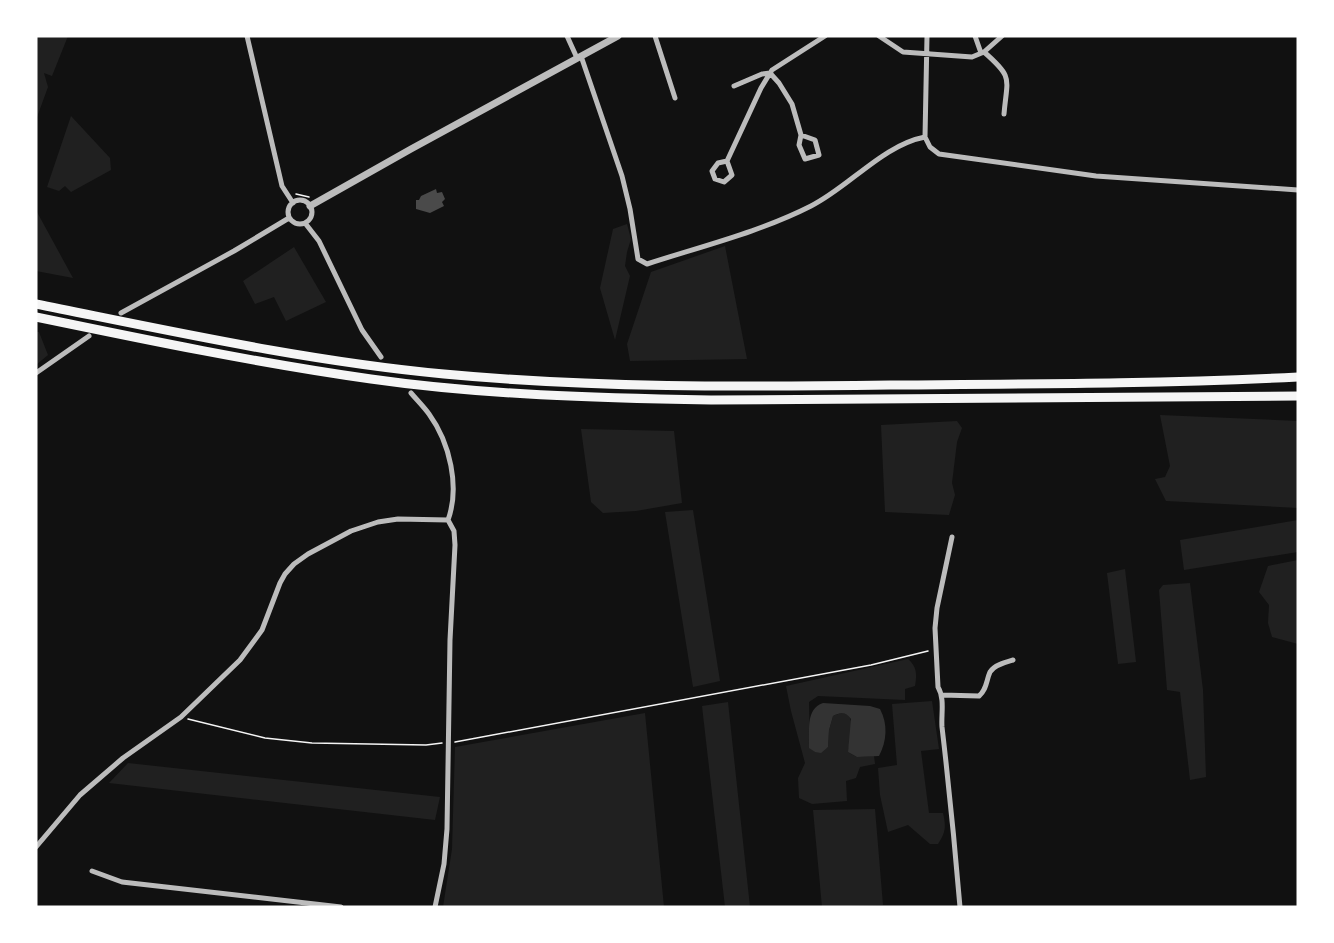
<svg xmlns="http://www.w3.org/2000/svg" width="1334" height="943" viewBox="0 0 1334 943" font-family="Cabin,sans-serif">
  <rect width="100%" height="100%" fill="#111"/>
  <!-- green -->
  <path fill="#202020" d="M 36,36 L 68,36 L 52,76 L 44,73 L 48,87 L 36,120 Z
    M 71,116 L 110,158 L 111,170 L 71,192 L 65,186 L 59,191 L 47,187 Z
    M 36,212 L 37,212 L 73,278 L 36,271 Z
    M 627,224 L 631,239 L 627,252 L 625,266 L 630,276 L 615,340 L 600,288 L 613,229 Z
    M 725,246 L 747,359 L 630,361 L 627,344 L 651,272 Z
    M 294,247 L 326,302 L 286,321 L 274,297 L 255,304 L 243,281 Z
    M 36,332 L 39,332 L 48,355 L 36,365 Z
    M 1160,415 L 1298,421 L 1298,508 L 1166,501 L 1155,479 L 1165,477 L 1170,466 Z
    M 957,421 L 962,428 L 957,442 L 952,483 L 955,495 L 949,515 L 885,512 L 881,425 Z
    M 581,429 L 674,431 L 682,503 L 636,511 L 603,513 L 591,502 Z
    M 693,510 L 720,681 L 693,687 L 665,512 Z
    M 1298,520 L 1298,552 L 1184,570 L 1180,540 Z
    M 1298,560 L 1298,644 L 1272,637 L 1268,623 L 1269,605 L 1259,592 L 1268,566 Z
    M 1125,569 L 1136,662 L 1118,664 L 1107,573 Z
    M 1190,583 L 1203,690 L 1206,777 L 1190,780 L 1180,692 L 1167,690 L 1159,590 L 1163,585 Z
    M 908,659 C 917,667 917,674 915,686 L 905,689 L 905,700 L 818,696 L 809,702 L 810,748 L 815,752 L 828,747 L 829,730 L 833,716 C 860,703 850,739 848,752 L 857,757 L 874,756 L 875,764 L 860,767 L 856,778 L 846,781 L 847,801 L 812,804 L 799,798 L 798,778 L 805,763 L 791,711 L 786,686 Z
    M 932,701 L 939,749 L 921,751 L 929,813 L 943,813 C 946,826 946,832 938,844 L 930,844 L 908,825 L 888,832 L 880,795 L 878,768 L 897,765 L 892,704 Z
    M 728,702 L 750,907 L 725,907 L 702,706 Z
    M 645,713 L 664,907 L 443,907 L 452,849 L 455,747 Z
    M 128,763 L 440,797 L 435,820 L 109,783 Z
    M 875,809 L 883,905 L 822,907 L 813,810 Z"/>
  <!-- water -->
  <path fill="#333" d="M 823,703 L 870,706 L 880,709 C 888,724 887,741 879,756 L 857,757 L 848,752 L 851,719 C 846,712 841,712 833,716 L 829,730 L 828,747 L 821,753 L 815,752 L 809,748 C 810,731 805,709 823,703 Z"/>
  <!-- building -->
  <path fill="#4a4a4a" d="M 436,189 L 437,193 L 442,192 L 445,199 L 442,202 L 444,206 L 430,213 L 416,209 L 416,200 L 419,200 L 421,196 Z"/>
  <g fill="none" stroke-linecap="round" stroke-linejoin="round">
    <!-- path -->
    <path stroke="#f5f5f5" stroke-width="1.5" d="M 296,194 L 309,197
      M 188,719 L 265,738 L 312,743 L 426,745 L 442,743
      M 455,742 L 871,665 L 928,651"/>
    <!-- minor -->
    <path stroke="#bcbcbc" stroke-width="5" d="M 247,36 L 282,186 L 293,203
      M 567,36 L 577,58
      M 655,36 L 675,98
      M 879,36 L 903,52 L 972,57 L 984,52 L 1002,36
      M 927,36 L 925,137 L 930,147 L 939,154 L 1096,176 L 1298,190
      M 975,36 L 981,53
      M 984,52 C 1014,78 1007,78 1004,114
      M 581,56 L 622,176 L 630,209 L 638,259 L 647,264 C 702,246 760,232 811,206 C 849,187 883,145 925,137
      M 734,86 L 762,74 L 770,73 L 779,83 L 792,104 L 801,135 L 799,145 L 805,159 L 819,155 L 815,140 L 801,135
      M 727,161 L 732,175 L 724,182 L 715,179 L 712,171 L 718,163 L 727,161 L 761,88 L 772,70 L 825,36
      M288 212a12 12 0 1 1 24 0a12 12 0 1 1-24 0Z
      M 305,223 L 319,241 L 362,330 L 381,357
      M 121,313 L 234,251 L 289,218
      M 36,373 L 89,336
      M 411,393 C 417,400 424,407 429,414 C 450,443 460,487 448,520
      M 952,537 L 937,608 L 935,628 L 938,687 C 945,699 941,714 942,727 C 949,787 955,847 960,907
      M 942,695 L 979,696 C 987,689 986,681 990,672 C 994,665 1006,662 1013,660
      M 36,847 L 80,795 L 123,758 L 181,717 L 240,660 L 262,630 L 280,583 L 285,574 L 294,564 L 308,554 L 351,531 L 378,522 L 398,519 L 448,520
      M 92,871 L 122,882 L 341,907
      M 435,907 L 444,864 L 447,829 L 450,640 L 455,545 L 454,531 L 448,520"/>
    <!-- tertiary -->
    <path stroke="#bcbcbc" stroke-width="7" d="M 310,206 L 411,149 L 618,36"/>
    <!-- trunk -->
    <path stroke="#f5f5f5" stroke-width="9" d="M 36,304 C 171,331 306,361 444,374 C 593,388 741,387 890,385 C 1026,384 1162,384 1298,377
      M 36,317 C 147,340 258,363 371,379 C 483,395 598,398 711,400 L 1298,396"/>
  </g>
  <!-- border -->
  <rect width="1334" height="943" fill="none" stroke="#ffffff" stroke-width="75"/>
</svg>
